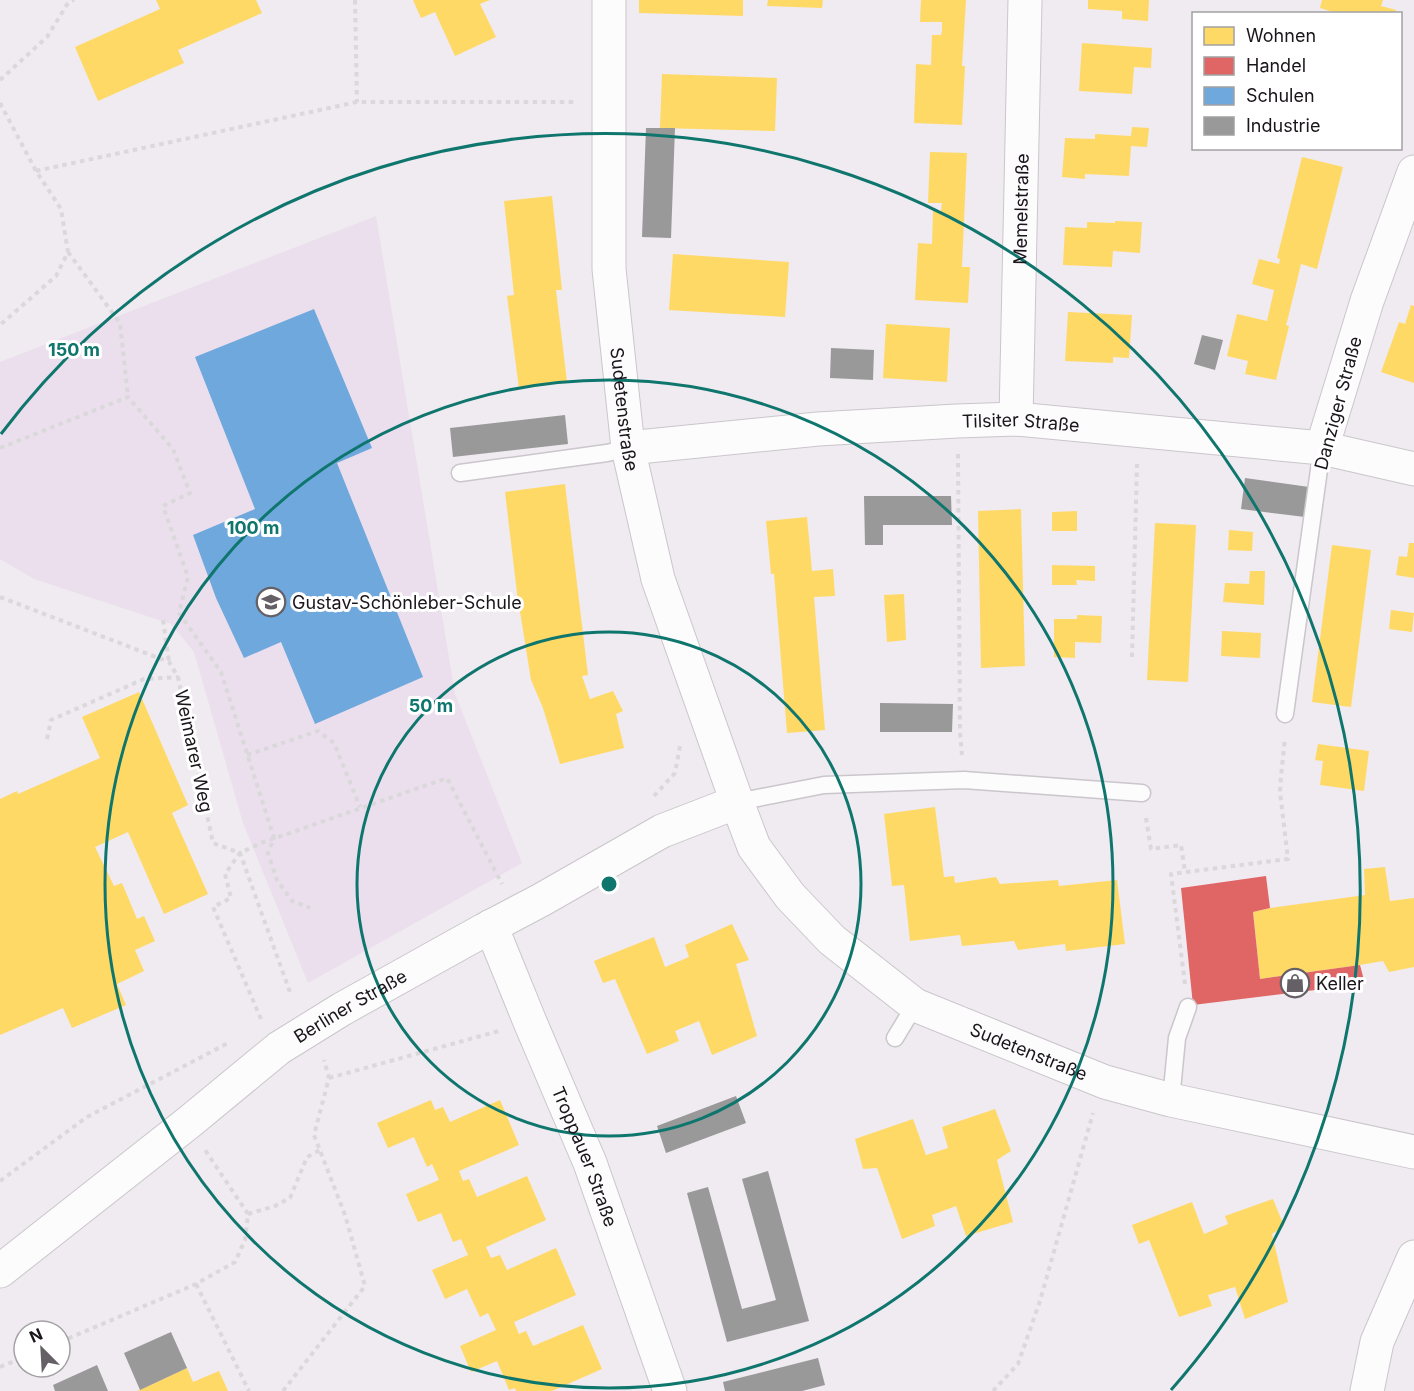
<svg xmlns="http://www.w3.org/2000/svg" width="1414" height="1391" viewBox="0 0 1414 1391" font-family="Inter,sans-serif">
  <rect width="100%" height="100%" fill="#f0eaf1"/>
  <!-- built -->
  <path fill="#ebdfed" d="M 376,216 L 455,694 L 522,863 L 308,983 L 243,823 L 194,652 L 171,624 L 34,579 L 0,559 L 0,362 Z"/>
  <!-- homes -->
  <path fill="#ffd966" d="M 156,0 L 256,0 L 262,13 L 178,50 L 184,63 L 98,101 L 75,47 L 160,9 Z
    M 413,0 L 490,0 L 480,4 L 496,37 L 455,56 L 435,12 L 421,18 Z
    M 639,0 L 743,0 L 743,16 L 639,13 Z
    M 768,0 L 823,0 L 822,8 L 767,6 Z
    M 921,0 L 966,0 L 963,49 L 962,66 L 965,66 L 962,125 L 914,123 L 916,64 L 931,65 L 932,35 L 941,35 L 942,30 L 942,22 L 920,22 Z
    M 1088,0 L 1149,0 L 1148,21 L 1122,19 L 1122,11 L 1088,9 Z
    M 1322,0 L 1383,0 L 1381,6 L 1396,10 L 1395,14 L 1332,14 L 1333,12 L 1320,8 Z
    M 1082,43 L 1152,48 L 1151,68 L 1134,67 L 1132,94 L 1079,91 Z
    M 662,74 L 777,78 L 775,131 L 660,128 Z
    M 1132,127 L 1149,128 L 1147,147 L 1131,146 L 1129,176 L 1085,174 L 1085,179 L 1062,177 L 1065,138 L 1095,139 L 1095,134 L 1131,136 Z
    M 930,152 L 967,153 L 962,267 L 970,267 L 968,303 L 915,300 L 918,243 L 932,244 L 933,211 L 941,211 L 942,203 L 928,203 Z
    M 1302,157 L 1343,167 L 1317,269 L 1301,264 L 1288,318 L 1286,325 L 1289,326 L 1276,380 L 1245,374 L 1248,361 L 1227,356 L 1237,314 L 1267,321 L 1274,290 L 1252,284 L 1259,259 L 1279,264 L 1280,259 L 1277,258 Z
    M 552,196 L 562,290 L 556,290 L 567,382 L 519,389 L 507,296 L 514,295 L 504,201 Z
    M 1115,221 L 1142,222 L 1140,253 L 1113,251 L 1112,267 L 1063,265 L 1065,227 L 1087,228 L 1087,222 L 1115,223 Z
    M 673,254 L 789,262 L 785,317 L 669,310 Z
    M 1411,305 L 1414,306 L 1414,383 L 1381,372 L 1399,322 L 1405,324 Z
    M 1068,312 L 1132,315 L 1129,358 L 1113,357 L 1113,363 L 1065,361 Z
    M 886,324 L 950,328 L 947,382 L 883,378 Z
    M 565,484 L 588,675 L 582,676 L 590,699 L 613,691 L 623,711 L 616,714 L 624,748 L 560,764 L 543,708 L 531,680 L 517,593 L 505,492 Z
    M 1021,509 L 1025,666 L 981,668 L 978,511 Z
    M 1077,511 L 1077,531 L 1052,531 L 1052,512 Z
    M 807,517 L 812,571 L 833,569 L 835,596 L 814,597 L 825,730 L 787,733 L 774,574 L 771,574 L 766,521 Z
    M 1155,523 L 1196,525 L 1188,682 L 1147,680 Z
    M 1229,530 L 1253,532 L 1252,551 L 1228,550 Z
    M 1409,543 L 1414,543 L 1414,578 L 1396,575 L 1399,556 L 1407,557 Z
    M 1332,545 L 1371,550 L 1351,707 L 1312,702 Z
    M 1052,565 L 1095,566 L 1095,581 L 1076,580 L 1077,585 L 1052,585 Z
    M 1250,571 L 1265,571 L 1264,605 L 1223,602 L 1225,583 L 1249,584 Z
    M 904,594 L 906,640 L 887,642 L 884,595 Z
    M 1391,610 L 1414,613 L 1412,632 L 1389,629 Z
    M 1077,615 L 1102,616 L 1101,643 L 1075,642 L 1075,658 L 1054,657 L 1054,619 L 1077,619 Z
    M 1222,631 L 1261,633 L 1260,658 L 1221,656 Z
    M 139,692 L 188,805 L 172,813 L 208,894 L 164,914 L 128,832 L 95,847 L 114,886 L 122,883 L 137,919 L 144,916 L 155,941 L 135,950 L 144,971 L 117,984 L 126,1005 L 72,1028 L 63,1008 L 0,1035 L 0,799 L 17,791 L 18,794 L 100,758 L 82,717 Z
    M 1318,744 L 1369,751 L 1364,791 L 1320,785 L 1323,761 L 1315,760 Z
    M 935,807 L 944,877 L 954,876 L 955,883 L 996,877 L 1000,884 L 1058,880 L 1059,886 L 1117,880 L 1125,944 L 1066,951 L 1065,944 L 1018,950 L 1014,941 L 962,946 L 960,935 L 910,941 L 904,885 L 892,886 L 884,814 Z
    M 1385,867 L 1390,901 L 1414,898 L 1414,967 L 1389,972 L 1383,961 L 1360,965 L 1260,979 L 1253,912 L 1270,908 L 1365,895 L 1364,869 Z
    M 732,924 L 749,960 L 736,964 L 757,1036 L 712,1055 L 699,1021 L 675,1031 L 679,1041 L 647,1054 L 615,979 L 603,983 L 594,961 L 654,937 L 665,967 L 689,957 L 685,945 Z
    M 431,1100 L 435,1110 L 443,1107 L 450,1122 L 500,1100 L 519,1145 L 459,1171 L 463,1181 L 469,1179 L 477,1197 L 527,1176 L 546,1220 L 486,1247 L 491,1258 L 500,1255 L 507,1270 L 556,1248 L 576,1295 L 514,1322 L 519,1334 L 526,1331 L 533,1346 L 583,1325 L 602,1369 L 552,1391 L 516,1391 L 515,1388 L 509,1390 L 497,1361 L 471,1372 L 460,1346 L 496,1330 L 488,1313 L 480,1317 L 467,1289 L 445,1299 L 432,1270 L 468,1255 L 461,1239 L 453,1242 L 441,1213 L 418,1222 L 406,1194 L 439,1180 L 432,1164 L 427,1167 L 414,1137 L 388,1148 L 377,1123 Z
    M 995,1109 L 1011,1151 L 997,1160 L 1013,1222 L 966,1236 L 956,1206 L 932,1215 L 935,1226 L 902,1239 L 877,1168 L 863,1169 L 855,1139 L 913,1119 L 926,1155 L 948,1148 L 942,1127 Z
    M 1273,1199 L 1284,1226 L 1272,1234 L 1288,1302 L 1245,1319 L 1235,1287 L 1208,1295 L 1212,1306 L 1179,1317 L 1149,1240 L 1139,1244 L 1132,1225 L 1192,1202 L 1204,1234 L 1228,1224 L 1225,1216 Z
    M 187,1368 L 193,1382 L 219,1371 L 228,1391 L 137,1391 Z"/>
  <!-- shops -->
  <path fill="#e06666" d="M 1266,876 L 1270,908 L 1253,912 L 1260,979 L 1360,965 L 1365,984 L 1193,1005 L 1181,888 Z"/>
  <!-- schools -->
  <path fill="#6fa8dc" d="M 314,309 L 372,448 L 337,463 L 423,677 L 315,724 L 281,642 L 244,658 L 216,598 L 193,535 L 255,509 L 195,357 Z"/>
  <!-- industry -->
  <path fill="#999" d="M 646,128 L 675,128 L 671,238 L 642,237 Z
    M 1202,335 L 1223,340 L 1215,370 L 1194,364 Z
    M 831,348 L 874,350 L 873,380 L 830,378 Z
    M 565,415 L 568,444 L 453,457 L 450,428 Z
    M 1245,478 L 1309,487 L 1305,517 L 1241,509 Z
    M 864,496 L 951,496 L 952,525 L 883,525 L 883,545 L 865,545 Z
    M 880,703 L 953,704 L 952,732 L 880,732 Z
    M 736,1096 L 746,1123 L 666,1153 L 657,1126 Z
    M 768,1171 L 809,1321 L 727,1342 L 687,1193 L 708,1187 L 742,1309 L 776,1300 L 742,1179 Z
    M 171,1332 L 187,1368 L 140,1390 L 124,1353 Z
    M 818,1358 L 825,1385 L 802,1391 L 725,1391 L 723,1382 Z
    M 97,1365 L 108,1391 L 55,1391 L 53,1385 Z"/>
  <g fill="none" stroke-linecap="round" stroke-linejoin="round">
    <!-- lane casing -->
    <g stroke="#cac6cb" stroke-width="19">
      <path id="lane" d="M 460,473 L 607,453 L 628,448
        M 1285,714 L 1322,448
        M 737,802 L 824,785 L 964,780 L 1142,793
        M 895,1038 L 915,1005
        M 1171,1100 L 1177,1038 L 1188,1007"/>
    </g>
    <!-- street casing -->
    <g stroke="#cac6cb" stroke-width="35">
      <g id="street">
        <path id="s1" d="M 609,0 L 609,269 L 628,448 L 658,579 L 737,802 L 754,847 L 790,896 L 832,940 L 915,1005 L 1105,1082 L 1171,1100 L 1414,1152"/>
        <path id="s2" d="M 1016,419 L 1025,0"/>
        <path id="s3" d="M 628,448 L 818,429 L 957,421 L 1016,419 L 1322,448 L 1414,469"/>
        <path d="M 1322,448 L 1367,301 L 1414,172"/>
        <path id="s4" d="M 491,926 L 530,1022 L 590,1163 L 670,1391"/>
        <path id="s5" d="M 0,1271 L 188,1123 L 279,1048 L 342,1009 L 484,930 L 541,900 L 662,831 L 737,802"/>
        <path d="M 1367,1391 L 1377,1342 L 1414,1257"/>
      </g>
    </g>
    <!-- path -->
    <path stroke="#dad8db" stroke-width="4" stroke-dasharray="4.5 4.5" stroke-linecap="butt" d="M 355,0 L 357,102
      M 0,80 L 47,37 L 68,3 L 74,0
      M 0,103 L 36,171 L 61,209 L 68,252 L 56,276 L 0,325
      M 36,171 L 357,102 L 577,102
      M 68,252 L 120,323 L 128,397
      M 0,448 L 128,397 L 173,449 L 190,493 L 163,506 L 188,577 L 179,613 L 221,672 L 274,838 L 268,853 L 277,880 L 292,901 L 310,908
      M 958,454 L 960,733 L 962,755
      M 0,597 L 169,662 L 178,677 L 213,843 L 240,853 L 291,995
      M 163,620 L 169,662
      M 1132,657 L 1137,464
      M 47,739 L 51,720 L 144,679 L 178,677
      M 247,755 L 318,731 L 334,743 L 360,807
      M 654,796 L 675,773 L 680,746
      M 1146,818 L 1151,849 L 1181,845 L 1185,872
      M 1185,984 L 1171,874 L 1288,859 L 1280,792 L 1281,776 L 1285,738
      M 261,1019 L 213,907 L 231,898 L 225,874 L 240,853 L 261,843 L 447,778 L 502,884
      M 329,1078 L 499,1031
      M 0,1181 L 87,1117 L 230,1042
      M 248,1214 L 275,1206 L 290,1198 L 307,1157 L 320,1150
      M 196,1284 L 249,1391
      M 60,1342 L 196,1284 L 235,1262 L 245,1240 L 248,1214 L 205,1150
      M 0,1367 L 24,1357
      M 283,1391 L 365,1286 L 345,1215 L 314,1135 L 329,1078 L 324,1060
      M 993,1391 L 1018,1364 L 1040,1301 L 1093,1113"/>
    <!-- lane -->
    <use href="#lane" stroke="#fdfcfd" stroke-width="16"/>
    <!-- street -->
    <use href="#street" stroke="#fdfcfd" stroke-width="33"/>
  </g>
  <!-- distance rings -->
  <g fill="none" stroke="#0f766e" stroke-width="3">
    <circle cx="609" cy="884" r="252"/>
    <circle cx="609" cy="884" r="504"/>
    <path d="M1 434A756 756 0 1 1 1171 1390"/>
  </g>
  <!-- icons -->
  <defs>
    <g id="school-ring" transform="scale(1.5)"><circle r="9.5" fill="#fff" stroke="#646065" stroke-width="1.5"/><path d="M0-5L7-2L0 1L-7-2ZM-4 1L0 2.5L4 1V4Q0 6-4 4Z" fill="#646065"/></g>
    <g id="shop-ring" transform="scale(1.5)"><circle r="9.5" fill="#fff" stroke="#646065" stroke-width="1.5"/><path d="M-5-2.5h2.3a2.7 3.5 0 0 1 5.4 0H5L5.5 6h-11ZM-1.5-2.5h3a1.5 2.3 0 0 0-3 0Z" fill="#646065"/></g>
  </defs>
  <g fill-rule="evenodd">
    <use href="#school-ring" x="271" y="602"/>
    <use href="#shop-ring" x="1295" y="983"/>
  </g>
  <g text-anchor="middle" dominant-baseline="central" stroke-width="6" stroke-linejoin="round" paint-order="stroke">
    <!-- street labels -->
    <g font-size="18" fill="#19151a" stroke="#fff">
      <text stroke="none"><textPath href="#s2" startOffset="210">Memelstraße</textPath></text>
      <text transform="translate(1338 403) rotate(-75)">Danziger Straße</text>
      <text stroke="none"><textPath href="#s1" startOffset="410">Sudetenstraße</textPath></text>
      <text stroke="none"><textPath href="#s3" startOffset="394">Tilsiter Straße</textPath></text>
      <text transform="translate(194 751) rotate(78)">Weimarer Weg</text>
      <text stroke="none"><textPath href="#s5" startOffset="440">Berliner Straße</textPath></text>
      <text stroke="none"><textPath href="#s1" startOffset="1218">Sudetenstraße</textPath></text>
      <text stroke="none"><textPath href="#s4" startOffset="249">Troppauer Straße</textPath></text>
    </g>
    <!-- poi labels -->
    <g font-size="18" fill="#19151a" stroke="#fff" text-anchor="start">
      <text x="292" y="602">Gustav-Schönleber-Schule</text>
      <text x="1316" y="983">Keller</text>
    </g>
  </g>
  <circle cx="609" cy="884" r="9" fill="#0f766e" stroke="#fff" stroke-width="3"/>
  <g font-size="18" text-anchor="middle" font-weight="bold" fill="#0f766e" stroke="#fff" stroke-width="6" stroke-linejoin="round" paint-order="stroke">
    <text x="74" y="356">150 m</text>
    <text x="253" y="534">100 m</text>
    <text x="431" y="712">50 m</text>
  </g>
  <!-- legend -->
  <rect x="1192" y="12" width="210" height="138" fill="#ffffff" stroke="#a3a1a3" stroke-width="1.5"/>
  <rect x="1204" y="27" width="30" height="18" fill="#ffd966" stroke="#a3a1a3" stroke-width="1.5"/>
  <text x="1246" y="42" font-size="18" fill="#19151a">Wohnen</text>
  <rect x="1204" y="57" width="30" height="18" fill="#e06666" stroke="#a3a1a3" stroke-width="1.5"/>
  <text x="1246" y="72" font-size="18" fill="#19151a">Handel</text>
  <rect x="1204" y="87" width="30" height="18" fill="#6fa8dc" stroke="#a3a1a3" stroke-width="1.5"/>
  <text x="1246" y="102" font-size="18" fill="#19151a">Schulen</text>
  <rect x="1204" y="117" width="30" height="18" fill="#999999" stroke="#a3a1a3" stroke-width="1.5"/>
  <text x="1246" y="132" font-size="18" fill="#19151a">Industrie</text>
  <!-- north arrow -->
  <g transform="translate(42 1349) rotate(336)"><circle r="28" fill="#ffffff" stroke="#a3a1a3" stroke-width="1.5"/>
  <path d="M0-4.5L10 22L0 15L-10 22Z" fill="#646065"/>
  <text y="-9" font-size="16" font-weight="bold" text-anchor="middle" fill="#19151a">N</text>
  </g>
</svg>
